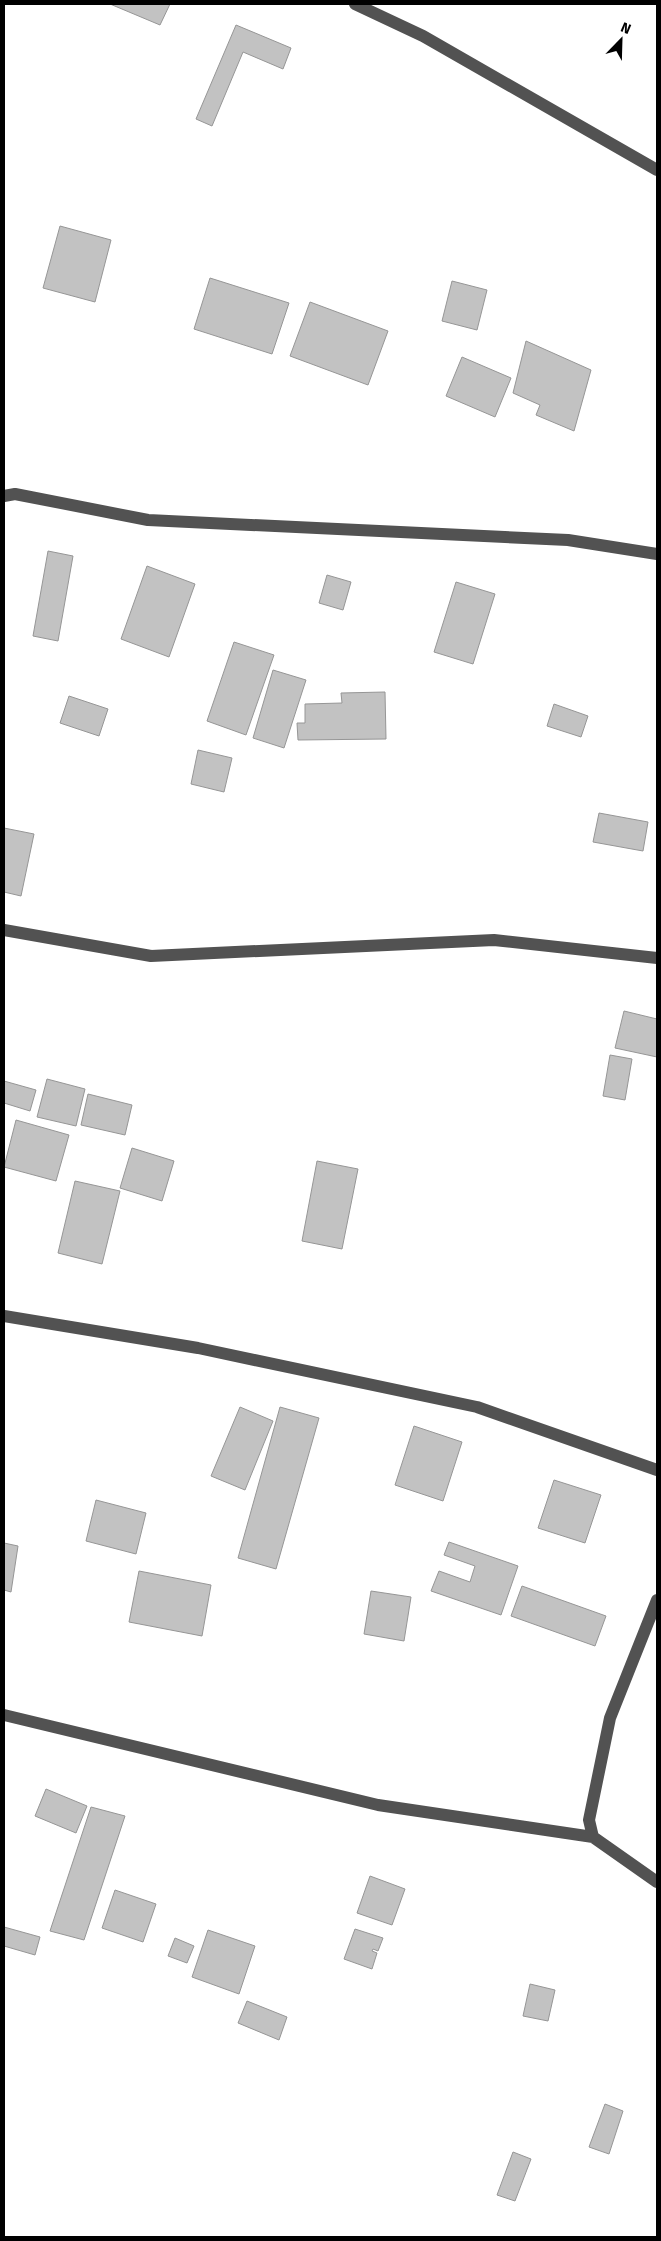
<svg xmlns="http://www.w3.org/2000/svg" width="661" height="2241" viewBox="0 0 661 2241" font-family="'Fira Sans',sans-serif">
  <rect width="100%" height="100%" fill="#fff"/>
  <!-- building -->
  <path fill="#c2c2c2" stroke="#969696" d="M 110,4 L 170,4 L 160,25 Z
    M 236,25 L 291,48 L 283,69 L 243,52 L 212,126 L 196,119 Z
    M 60,226 L 111,240 L 95,302 L 43,288 Z
    M 210,278 L 289,303 L 272,354 L 194,329 Z
    M 452,281 L 487,290 L 477,330 L 442,321 Z
    M 310,302 L 388,331 L 368,385 L 290,356 Z
    M 526,341 L 591,370 L 574,431 L 536,415 L 540,405 L 513,393 Z
    M 462,357 L 511,378 L 495,417 L 446,396 Z
    M 48,551 L 73,556 L 58,641 L 33,636 Z
    M 147,566 L 195,584 L 169,657 L 121,639 Z
    M 327,575 L 351,582 L 343,610 L 319,603 Z
    M 456,582 L 495,594 L 473,664 L 434,652 Z
    M 234,642 L 274,655 L 246,735 L 207,721 Z
    M 273,670 L 306,680 L 284,748 L 253,738 Z
    M 385,692 L 386,739 L 298,740 L 297,723 L 305,723 L 305,704 L 342,703 L 341,693 Z
    M 69,696 L 108,709 L 99,736 L 60,723 Z
    M 554,704 L 588,716 L 581,737 L 547,726 Z
    M 198,750 L 232,758 L 224,792 L 191,784 Z
    M 599,813 L 648,822 L 643,851 L 593,842 Z
    M 4,828 L 34,834 L 21,896 L 4,892 Z
    M 624,1011 L 657,1019 L 657,1057 L 615,1048 Z
    M 610,1055 L 632,1059 L 625,1100 L 603,1096 Z
    M 47,1079 L 85,1089 L 76,1126 L 37,1117 Z
    M 4,1081 L 36,1090 L 30,1111 L 4,1103 Z
    M 88,1094 L 132,1105 L 125,1135 L 81,1125 Z
    M 16,1120 L 69,1135 L 56,1181 L 4,1167 Z
    M 132,1148 L 174,1161 L 162,1201 L 120,1188 Z
    M 317,1161 L 358,1169 L 342,1249 L 302,1241 Z
    M 75,1181 L 120,1191 L 102,1264 L 58,1253 Z
    M 240,1407 L 273,1421 L 245,1490 L 211,1476 Z
    M 280,1407 L 319,1418 L 276,1569 L 238,1558 Z
    M 414,1426 L 462,1442 L 443,1501 L 395,1485 Z
    M 554,1480 L 601,1495 L 585,1543 L 538,1528 Z
    M 96,1500 L 146,1513 L 136,1554 L 86,1541 Z
    M 449,1542 L 518,1566 L 501,1615 L 431,1591 L 439,1571 L 470,1582 L 475,1566 L 444,1555 Z
    M 4,1543 L 18,1546 L 11,1592 L 4,1590 Z
    M 139,1571 L 211,1585 L 202,1636 L 129,1622 Z
    M 522,1586 L 606,1616 L 595,1646 L 511,1616 Z
    M 371,1591 L 411,1597 L 404,1641 L 364,1634 Z
    M 46,1789 L 87,1806 L 76,1833 L 35,1816 Z
    M 91,1807 L 125,1816 L 84,1940 L 50,1931 Z
    M 370,1876 L 405,1889 L 392,1925 L 357,1913 Z
    M 115,1890 L 156,1904 L 143,1942 L 102,1928 Z
    M 4,1927 L 40,1937 L 35,1955 L 4,1946 Z
    M 355,1929 L 383,1938 L 378,1951 L 373,1949 L 372,1951 L 377,1953 L 372,1969 L 344,1959 Z
    M 208,1930 L 255,1946 L 239,1994 L 192,1977 Z
    M 175,1938 L 194,1946 L 187,1963 L 168,1956 Z
    M 530,1984 L 555,1990 L 548,2021 L 523,2016 Z
    M 247,2001 L 287,2017 L 279,2040 L 238,2023 Z
    M 605,2104 L 623,2111 L 609,2154 L 589,2147 Z
    M 513,2152 L 531,2159 L 515,2201 L 497,2195 Z"/>
  <g fill="none" stroke-linecap="round" stroke-linejoin="round">
    <!-- minor -->
    <path stroke="#525252" stroke-width="12" d="M 355,4 L 423,36 L 657,170
      M 4,496 L 15,494 L 148,520 L 568,540 L 657,554
      M 4,930 L 151,956 L 494,940 L 657,958
      M 4,1316 L 198,1348 L 477,1407 L 657,1470
      M 4,1715 L 378,1805 L 593,1837 L 657,1882
      M 593,1837 L 589,1820 L 610,1718 L 657,1600"/>
  </g>
  <!-- border -->
  <rect width="661" height="2241" fill="none" stroke="#000000" stroke-width="10"/>
  <!-- north arrow -->
  <g transform="translate(621 40) rotate(23)" stroke="#ffffff" stroke-width="4" paint-order="stroke">
  <path d="M0-4L9 19L0 12L-9 19Z" fill="#000000"/>
  <text y="-8" font-size="14" font-weight="bold" text-anchor="middle" fill="#000000">N</text>
  </g>
</svg>
